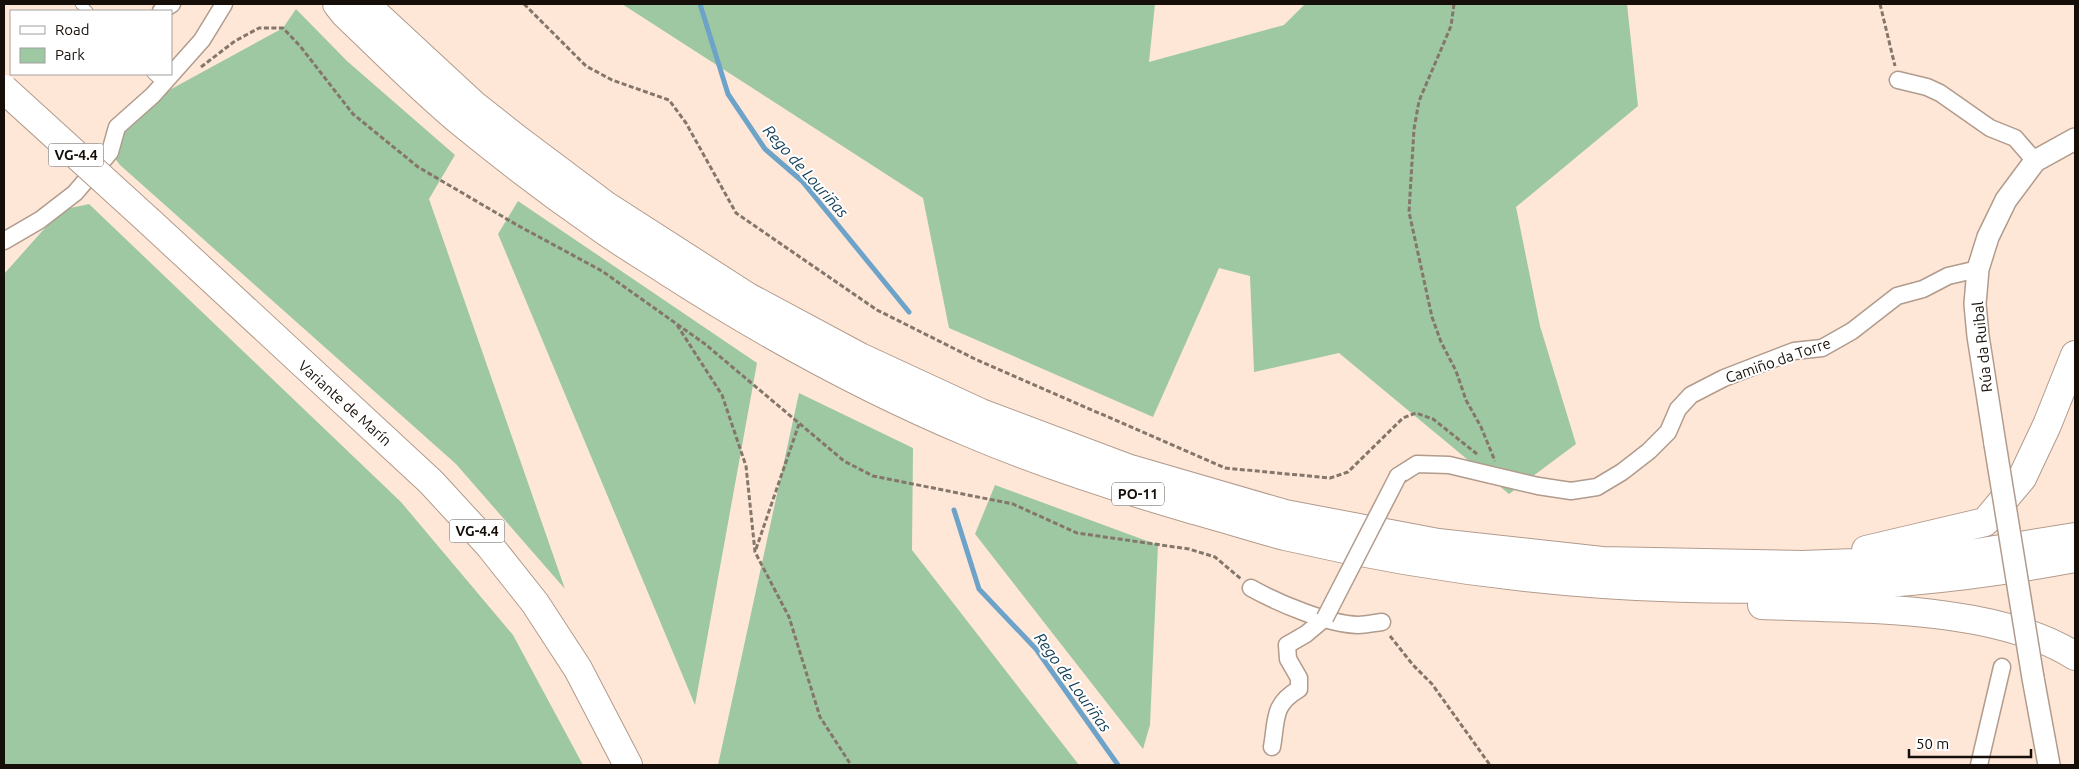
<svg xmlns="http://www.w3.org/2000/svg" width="2079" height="769" viewBox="0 0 2079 769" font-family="Ubuntu,sans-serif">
  <rect width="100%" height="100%" fill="#ffe7d8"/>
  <!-- green -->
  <path fill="#9dc8a2" d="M 622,4 L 1155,4 L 1149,62 L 1284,25 L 1305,4 L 1627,4 L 1638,106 L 1516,207 L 1540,326 L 1576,444 L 1509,494 L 1339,353 L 1254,372 L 1250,276 L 1219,268 L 1153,417 L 949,328 L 923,198 Z
    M 296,9 L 347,61 L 455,155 L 429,199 L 565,589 L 456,464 L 120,165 L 110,152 L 142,105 L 283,28 Z
    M 518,201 L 757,363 L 695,705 L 498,234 Z
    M 89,204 L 401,502 L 513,635 L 583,765 L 4,765 L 4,274 L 61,210 Z
    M 799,393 L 913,448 L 912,550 L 1079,765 L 718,765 Z
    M 995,485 L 1158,545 L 1150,725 L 1143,749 L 975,534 Z"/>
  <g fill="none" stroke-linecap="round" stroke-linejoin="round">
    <!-- stream -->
    <path stroke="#6ea3c9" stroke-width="5" d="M 700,4 L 728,94 L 765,149 L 802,181 L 909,312
      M 954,510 L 979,589 L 1036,649 L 1118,765"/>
    <!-- service casing -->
    <g stroke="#b19b8c" stroke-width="11">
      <path id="service" d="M 80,4 L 88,11
        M 152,74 L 163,84"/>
    </g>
    <!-- minor casing -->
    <g stroke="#b19b8c" stroke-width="19">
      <path id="minor" d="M 161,11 L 172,4
        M 1898,80 L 1927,87 L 1940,93 L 1990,128 L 2015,138 L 2035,161
        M 4,241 L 40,220 L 75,193 L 110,152 L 117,127 L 153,95 L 202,40 L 224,4
        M 1398,476 L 1417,464 L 1449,465 L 1538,486 L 1571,491 L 1597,487 L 1622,472 L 1649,451 L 1668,432 L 1678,409 L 1691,395 L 1724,378 L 1794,351 L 1822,348 L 1852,331 L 1897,296 L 1923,289 L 1948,276 L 1978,269
        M 1251,588 C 1278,603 1327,624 1358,625 C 1366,625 1374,623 1382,622
        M 1272,747 C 1277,719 1272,705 1299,689 L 1299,678 L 1288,659 L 1287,645 L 1306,634 L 1325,618
        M 1979,765 L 2002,667"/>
    </g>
    <!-- tertiary casing -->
    <g stroke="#b19b8c" stroke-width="24">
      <path id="tertiary" d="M 1995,444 L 1978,336 L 1975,304 L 1978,269 L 1988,237 L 2006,200 L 2035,161 L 2075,139
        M 2033,678 L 2049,765"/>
    </g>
    <!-- trunk casing -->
    <g stroke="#b19b8c" stroke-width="30">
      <path id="trunk" d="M 149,221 L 431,482 L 489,545 L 535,603 L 578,669 L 628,765"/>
    </g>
    <!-- motorway casing -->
    <g stroke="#b19b8c" stroke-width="30">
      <path id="motorway" d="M 337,4 L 344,13 C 383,50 421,89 462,123 C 506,159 552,194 598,226 C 621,243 646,257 670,273 C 765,334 865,389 970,433 C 1043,464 1118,488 1194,510 C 1224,518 1255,528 1285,536 C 1543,596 1815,607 2075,558
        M 365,4 L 474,105 L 517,139 L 605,205 L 748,297 L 860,357 L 981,413 L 1130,469 L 1285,514 L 1438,543 L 1602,561 L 1802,565 L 1933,560 L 2075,537
        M 1866,550 L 1985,522 L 2022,478 L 2047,425 L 2075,355
        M 1762,605 C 1855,609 1996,605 2075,656"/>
    </g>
    <!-- path -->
    <path stroke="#85766b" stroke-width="3" stroke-dasharray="5 2.5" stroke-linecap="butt" d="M 524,4 L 586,66 L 612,80 L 669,100 L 686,123 L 736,213 L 877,310 L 975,359 L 1225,468 L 1330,478 L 1348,472 L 1403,418 L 1416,413 L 1433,419 L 1477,454
      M 1454,4 L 1451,26 L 1419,101 L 1414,129 L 1409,212 L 1432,317 L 1441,342 L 1456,371 L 1466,400 L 1481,427 L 1495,461
      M 1880,4 L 1895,66
      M 201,67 L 235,41 L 259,28 L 283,28 L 300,46 L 353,114 L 418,167 L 517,225 L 602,271 L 705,344 L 844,461 L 873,476 L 1013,504 L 1077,533 L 1189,549 L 1215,557 L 1241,579
      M 677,325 L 722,395 L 746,466 L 755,552 L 789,617 L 820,717 L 851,765
      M 756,549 L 799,424
      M 1390,636 L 1413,665 L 1432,684 L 1490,765"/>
    <!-- service -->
    <use href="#service" stroke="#fff" stroke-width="9"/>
    <!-- minor -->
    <use href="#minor" stroke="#fff" stroke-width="16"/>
    <!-- tertiary -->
    <use href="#tertiary" stroke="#fff" stroke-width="21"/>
    <!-- trunk -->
    <use href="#trunk" stroke="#fff" stroke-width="28"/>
    <!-- motorway -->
    <use href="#motorway" stroke="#fff" stroke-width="28"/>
    <!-- minor-bridge casing -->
    <g stroke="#b19b8c" stroke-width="19" stroke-linecap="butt">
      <path id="minor-bridge" d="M 1325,618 L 1398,476"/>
    </g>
    <!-- tertiary-bridge casing -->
    <g stroke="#b19b8c" stroke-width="24" stroke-linecap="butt">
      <path id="tertiary-bridge" d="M 1995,444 L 2033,678"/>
    </g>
    <!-- trunk-bridge casing -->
    <g stroke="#b19b8c" stroke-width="30" stroke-linecap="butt">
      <path id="trunk-bridge" d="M 4,89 L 149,221"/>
    </g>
    <!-- minor-bridge -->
    <use href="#minor-bridge" stroke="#fff" stroke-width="16"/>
    <!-- tertiary-bridge -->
    <use href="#tertiary-bridge" stroke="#fff" stroke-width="21"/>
    <!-- trunk-bridge -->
    <use href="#trunk-bridge" stroke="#fff" stroke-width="28"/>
  </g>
  <g text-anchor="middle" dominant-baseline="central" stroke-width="4" stroke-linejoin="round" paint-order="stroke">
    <!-- shield labels -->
    <g fill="#fff" stroke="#5c5753" stroke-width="1">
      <rect x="48.5" y="143.5" width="55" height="23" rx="4"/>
      <rect x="1112" y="482.5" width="52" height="23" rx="4"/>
      <rect x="449.5" y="519.5" width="55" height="23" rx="4"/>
    </g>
    <g font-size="14" font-weight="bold" fill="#160f09">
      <text x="76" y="155">VG-4.4</text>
      <text x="1138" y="494">PO-11</text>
      <text x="477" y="531">VG-4.4</text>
    </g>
    <!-- street labels -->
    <g font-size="15" fill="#160f09" stroke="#fff">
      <text transform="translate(1982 347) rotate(-96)">Rúa da Ruibal</text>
      <text transform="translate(1778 360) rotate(-19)">Camiño da Torre</text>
      <text transform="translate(345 403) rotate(42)">Variante de Marín</text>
    </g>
    <!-- water labels -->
    <g font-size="16" font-style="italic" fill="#0f3b55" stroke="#fff">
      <text transform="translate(806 171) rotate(48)">Rego de Louriñas</text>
      <text transform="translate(1073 682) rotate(54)">Rego de Louriñas</text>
    </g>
  </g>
  <!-- border -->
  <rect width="2079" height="769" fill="none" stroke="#160f09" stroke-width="10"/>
  <!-- legend -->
  <rect x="10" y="10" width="162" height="65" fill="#ffffff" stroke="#a29f9d"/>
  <rect x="20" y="26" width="25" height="8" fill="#ffffff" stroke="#a29f9d"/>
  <text x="55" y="35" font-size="15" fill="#160f09">Road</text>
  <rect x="20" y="48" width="25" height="15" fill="#9dc8a2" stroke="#a29f9d"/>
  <text x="55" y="60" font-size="15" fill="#160f09">Park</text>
  <!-- scale -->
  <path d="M1909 749v8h122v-8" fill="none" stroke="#160f09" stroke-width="2.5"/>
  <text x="1916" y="749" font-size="15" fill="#160f09" stroke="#ffffff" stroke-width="4" paint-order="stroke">50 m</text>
</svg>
